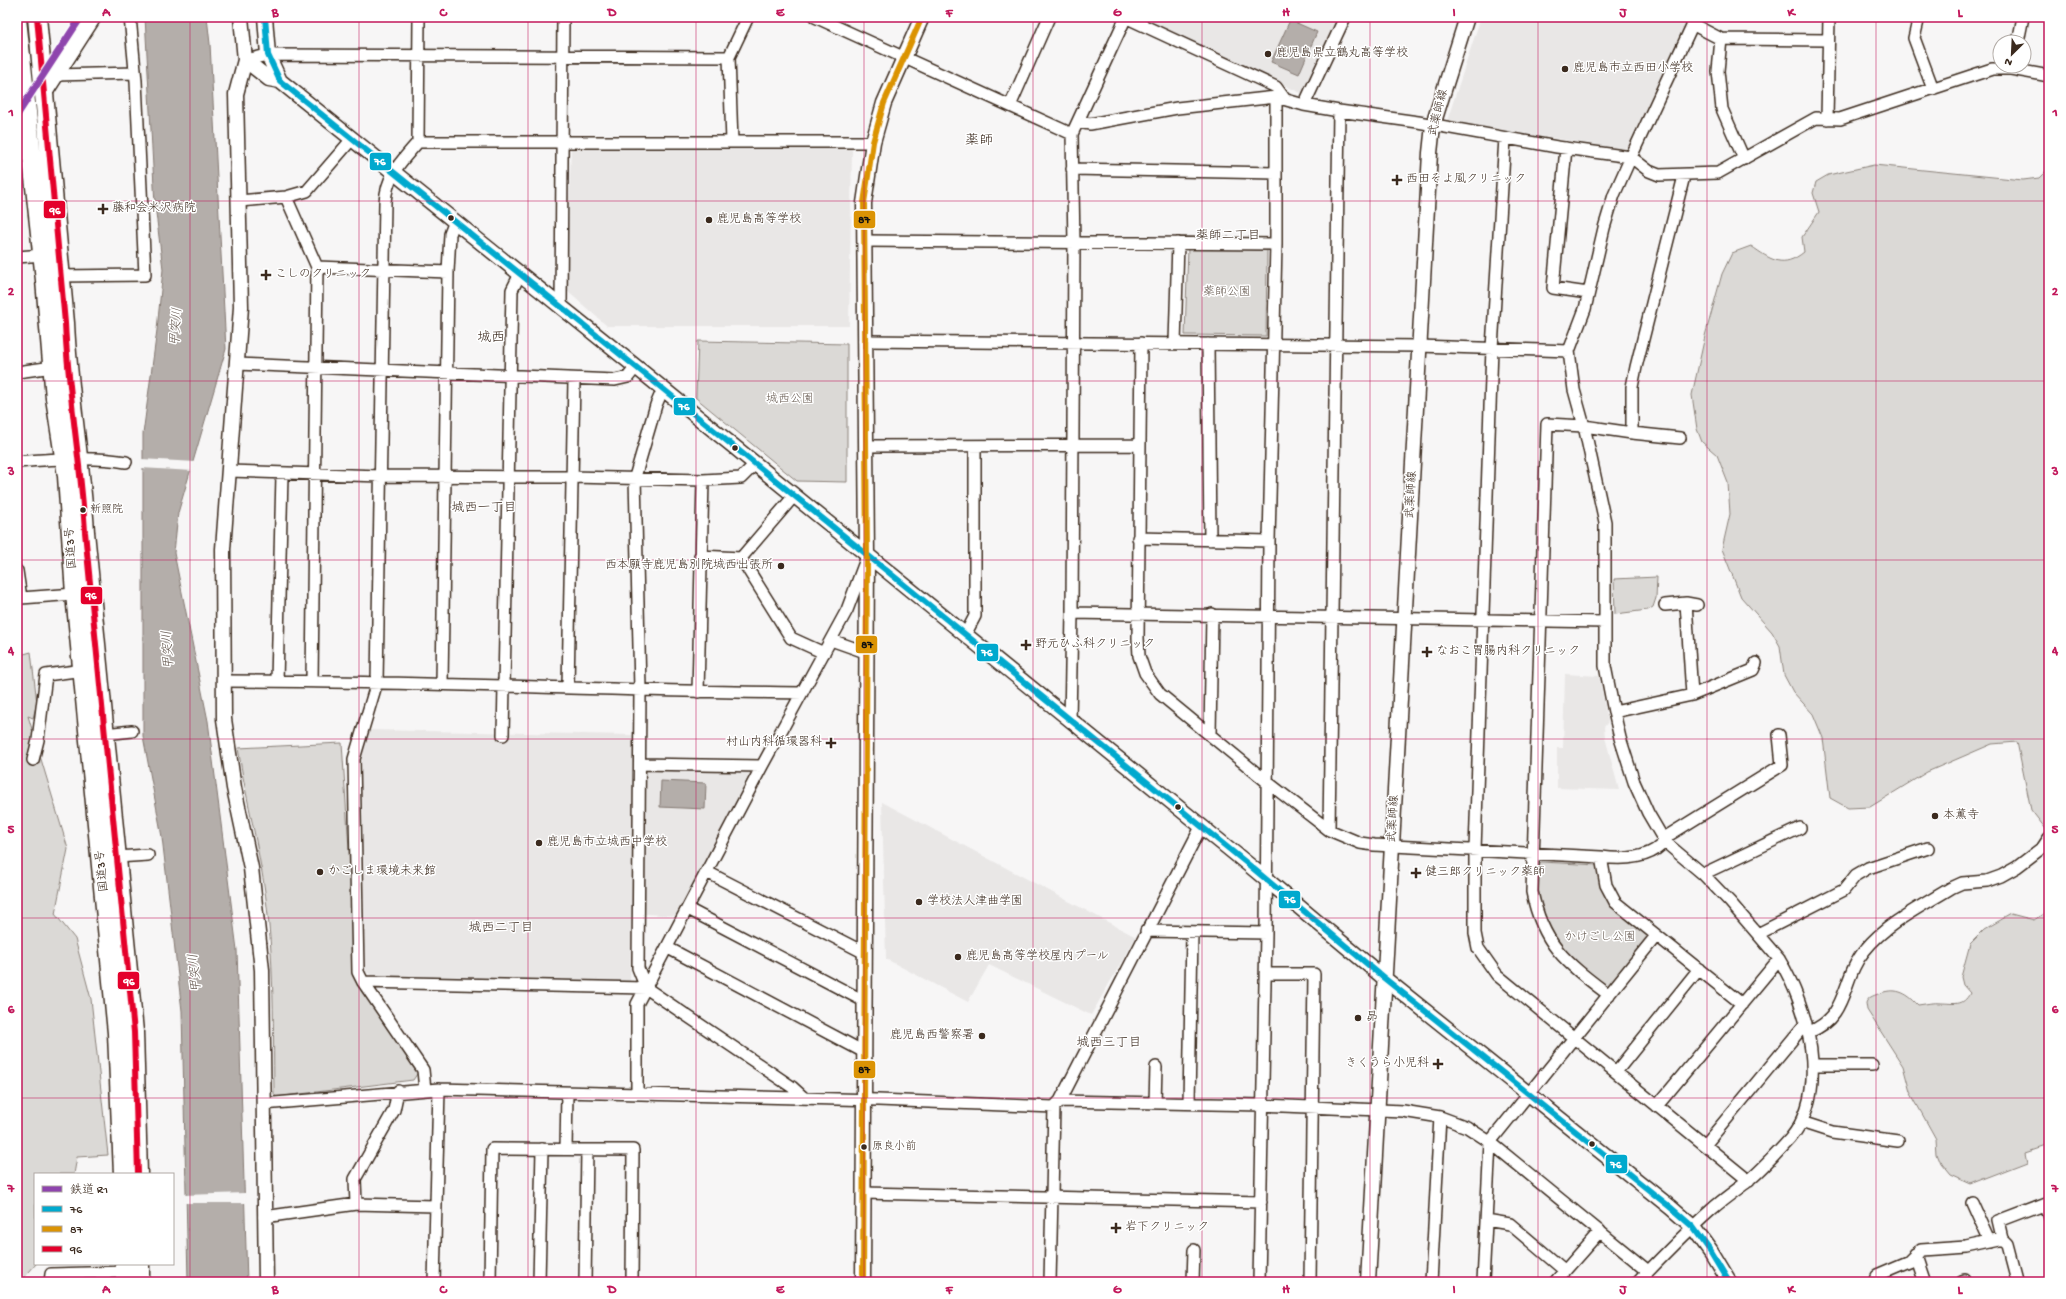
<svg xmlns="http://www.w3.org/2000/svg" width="2066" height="1299" viewBox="0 0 2066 1299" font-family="'Gochi Hand','Klee One',sans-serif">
  <rect width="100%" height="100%" fill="#f7f6f6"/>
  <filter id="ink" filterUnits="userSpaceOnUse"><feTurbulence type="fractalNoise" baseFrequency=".025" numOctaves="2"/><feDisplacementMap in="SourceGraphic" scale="8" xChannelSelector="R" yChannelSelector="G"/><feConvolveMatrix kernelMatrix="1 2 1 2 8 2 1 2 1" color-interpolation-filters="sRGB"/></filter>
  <g filter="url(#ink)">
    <!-- built -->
    <path fill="#e9e7e6" d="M 1134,17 L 1338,17 L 1306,91 L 1301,93 Z
      M 1481,17 L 1689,17 L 1626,150 L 1447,121 Z
      M 571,148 L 852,149 L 849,326 L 607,326 L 566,290 Z
      M 1565,674 L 1599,676 L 1608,722 L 1604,727 L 1605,737 L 1619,790 L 1557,788 L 1557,748 L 1563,748 Z
      M 369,730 L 633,735 L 633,768 L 749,769 L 752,773 L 677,916 L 632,913 L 630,982 L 374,977 L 365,971 L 360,759 Z
      M 882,802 L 1136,937 L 1091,1015 L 989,965 L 968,1002 L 886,959 Z"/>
    <!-- green -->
    <path fill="#dbd9d6" stroke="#8b827a" d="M 1874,165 L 2023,180 L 2039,178 L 2049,168 L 2049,833 L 2031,810 L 2017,742 L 1992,744 L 1927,772 L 1870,807 L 1848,808 L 1830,798 L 1823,738 L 1813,714 L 1793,692 L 1784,675 L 1780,646 L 1772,632 L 1741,597 L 1722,549 L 1730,514 L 1728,483 L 1717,455 L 1702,442 L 1697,429 L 1692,395 L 1705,336 L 1722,274 L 1732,253 L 1751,246 C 1771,260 1783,269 1804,252 L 1802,237 L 1819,212 L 1813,193 L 1816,182 L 1828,175 Z
      M 1188,248 L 1267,250 L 1266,336 L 1185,335 Z
      M 698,341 L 847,344 L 847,482 L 797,481 L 696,398 Z
      M 1657,577 L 1656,598 L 1653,607 L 1648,610 L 1615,614 L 1614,579 Z
      M 31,652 L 37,703 L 33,718 L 28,716 L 68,849 L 55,914 L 75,939 L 91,999 L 108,1155 L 77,1157 L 74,1174 L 35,1174 L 36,1264 L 20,1282 L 17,1282 L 17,681 L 21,691 L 17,656 Z
      M 342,743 L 358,985 L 419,1071 L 413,1080 L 276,1097 L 274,1094 C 273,1018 275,942 261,867 C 254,827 244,788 238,748 Z
      M 1541,862 L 1598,865 L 1607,899 L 1647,935 L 1648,941 L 1611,986 L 1605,986 C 1594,977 1582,969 1572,959 C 1553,940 1538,909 1538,882 C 1538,875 1536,867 1541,862 Z
      M 2049,910 L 2049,1144 L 2025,1152 L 2027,1162 L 1970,1184 L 1950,1175 L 1941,1164 L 1937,1154 L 1936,1139 L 1910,1092 L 1903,1066 L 1867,1010 L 1866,1003 C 1868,997 1873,996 1878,994 C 1895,987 1906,992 1918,1005 C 1926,1004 1934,1002 1941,1003 C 1954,1003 1963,1007 1970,993 L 1963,985 L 1961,977 L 1970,944 L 1985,929 L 2011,914 L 2034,920 Z"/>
    <!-- water -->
    <path fill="#b4aeaa" stroke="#847972" d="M 145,17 L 207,17 L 210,44 L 226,349 L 178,513 L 174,553 L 208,721 L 237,950 L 247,1282 L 188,1282 L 182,1011 L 162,837 L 143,736 L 143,434 L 157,330 L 163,269 L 155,205 Z
      M 1290,20 L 1317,32 L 1299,74 L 1271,62 Z
      M 661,781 L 706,783 L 705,809 L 660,807 Z"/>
    <!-- pier -->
    <path fill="#f7f6f6" d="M 141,459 L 196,462 L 193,471 L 141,468 Z
      M 245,1193 L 246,1203 L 184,1203 L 184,1195 Z"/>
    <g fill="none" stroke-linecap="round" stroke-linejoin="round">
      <!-- minor casing -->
      <g stroke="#3b2a1e" stroke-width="14">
        <path id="minor" d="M 815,17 L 1072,134
          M 1125,17 L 1276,87 L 1284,98
          M 1919,17 L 1914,38 L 1933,89
          M 1692,24 L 1721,39 L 1828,40
          M 1721,39 L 1718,71 L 1722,109 L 1744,159
          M 2018,42 L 2023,17
          M 729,57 L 732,142
          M 245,60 L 268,55 L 729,57 L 748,17
          M 56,75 L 134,73
          M 1304,105 L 1345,17
          M 1010,106 L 1049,17
          M 1827,119 L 1829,17
          M 1078,122 L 1090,124 L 1177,108 L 1276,97 L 1304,105 L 1339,111 L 1418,122 L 1557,147 L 1631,157 L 1696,17
          M 1505,138 L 1492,348 L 1475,850 L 1475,933 L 1478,948 L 1497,975 L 1749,1181
          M 418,142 L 419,17
          M 1566,148 L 1553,288 L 1588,293
          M 1072,169 L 1276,173
          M 286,197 L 317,267 L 312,681
          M 239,201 L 286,197 L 307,191 L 352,139
          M 864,241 L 1276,244
          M 17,257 L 43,255
          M 317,267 L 448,272
          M 60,276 L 145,275 L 136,81 L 130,17
          M 561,307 L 563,17
          M 864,341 L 1419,346 L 1569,351
          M 1141,343 L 1138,638 L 1139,656 L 1145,673 L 1160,694 L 1266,781 L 1329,830 L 1360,843 L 1374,845 L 1601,857 C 1625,860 1656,859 1669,835 L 1782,765 L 1779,735
          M 1175,343 L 1178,243
          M 1208,344 L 1210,540
          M 237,364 L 615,380 L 628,377 L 636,367
          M 17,372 L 53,367
          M 1632,433 L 1680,438
          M 866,446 L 1140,445
          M 17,462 C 50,459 93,456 126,462
          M 229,471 L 381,476 L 572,477 L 703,480 L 741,478 L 755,464
          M 1138,538 L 1269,541
          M 700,556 L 741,558 L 794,496
          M 741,558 L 791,638 L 824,653
          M 17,571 L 21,598 L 75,594
          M 1686,603 L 1692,695
          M 1665,605 L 1686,603 L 1697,605
          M 1072,613 L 1605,622
          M 965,635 L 975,616 L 975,446
          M 831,640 L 865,652
          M 223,681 C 416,681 609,691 802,693
          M 277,681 L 282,475
          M 442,684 L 448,272 L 450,234 L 455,221
          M 568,687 L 574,380
          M 698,692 L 703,480
          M 1614,712 L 1692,695 L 1753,670 L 1756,663
          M 1070,721 L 1072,613 L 1074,243 L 1072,134 L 1126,17
          M 105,734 L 132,731
          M 503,735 L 512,290 L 520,274
          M 1210,735 L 1212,614
          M 33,760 L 38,740 L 46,675 L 83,670
          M 640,764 L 762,766
          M 1329,830 L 1339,111
          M 117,857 L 148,855
          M 1601,857 L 1606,885 L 1615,902 L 1742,1004
          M 707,872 L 865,953
          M 1703,874 L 1800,828
          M 688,909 L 864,1001
          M 1146,931 L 1266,933
          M 1758,934 L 1844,890 L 1856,875 L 1868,868 L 1928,848
          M 668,948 L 864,1052
          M 1265,974 L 1314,974 L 1310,1282
          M 363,982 L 646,988 L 792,1087 L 804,1098
          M 646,988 L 638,968 L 640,689 L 635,477 L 656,405 L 663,389
          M 1609,995 C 1567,963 1543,946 1532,892 L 1547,424 L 1584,426 L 1632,433 L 1632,387 L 1636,367 L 1684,176
          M 1809,1032 C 1849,1017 1841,978 1865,950 C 1887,923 1922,906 1951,888 L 1962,883 L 1987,881 L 2001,876 L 2017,867 L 2043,847 L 2049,838
          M 1812,1065 L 1872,1065
          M 1616,1072 L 1699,969
          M 425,1090 L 423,1070 L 363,982 L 358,972 L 354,759 L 377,682 L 385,202 C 387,174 401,162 418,142 L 873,142
          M 637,1093 L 637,1004 L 762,766 L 847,610 L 865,562
          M 1060,1101 L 1262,1105 L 1403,1111 L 1440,1117 L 1467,1127 L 1490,1142 L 1648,1271
          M 1155,1103 L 1156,1067
          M 1189,1103 L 1192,933
          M 263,1104 L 439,1089 L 878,1100 L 1054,1107
          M 1657,1106 L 1779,959
          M 1801,1122 L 1832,1132 L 1898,1141
          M 1705,1145 L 1806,1023
          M 566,1149 L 567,1093
          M 863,1193 L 1261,1202
          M 1972,1202 L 1990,1242
          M 356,1204 L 435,1206
          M 2045,1205 L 2049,1218
          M 264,1217 L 356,1204 L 355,1179 L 394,1110 L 398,1091
          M 1486,1220 L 1510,1224 L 1564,1270
          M 2003,1239 L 2008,1244 L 2018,1282
          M 1915,1255 L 1924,1282
          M 50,1282 L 51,1274 L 125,1272
          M 434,1282 L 439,1089
          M 490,1282 L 492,1149 L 633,1150 L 632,1282
          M 539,1282 L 542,1149
          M 585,1282 L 587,1150
          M 1050,1282 L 1054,1107 L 1060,1101 L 1201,827
          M 1193,1282 L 1194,1250
          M 1259,1282 L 1266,933 L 1269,541 L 1276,244 L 1276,97
          M 1431,1282 L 1440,1117
          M 1483,1282 L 1490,1142 L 1656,936
          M 1555,1282 L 1600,1231
          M 1638,1282 C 1662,1257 1685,1233 1711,1210 C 1722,1200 1735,1191 1747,1182 C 1762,1170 1777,1153 1790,1139 C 1831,1090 1808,1007 1779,959 L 1730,902 L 1703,874 L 1665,842 L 1648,813 L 1634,782 L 1620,738 L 1614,712 L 1605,666 L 1605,522 L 1584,426 L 1574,390 L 1569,351 L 1585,309 L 1604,228 L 1614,195 L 1631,157 L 1649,171 L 1659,175 L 1718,173 L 1816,118 L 1840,119 L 1992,69 L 2011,69 L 2049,76
          M 1874,1282 L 1876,1276 L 1909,1262 L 1921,1250 L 1966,1247 L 2003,1239 L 1999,1222 L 2049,1203
          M 1962,1282 L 1965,1281"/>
      </g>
      <!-- tertiary casing -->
      <g stroke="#3b2a1e" stroke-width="17">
        <path id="tertiary" d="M 241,17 L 245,60 L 236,94 L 241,307 L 223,549 L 224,719 L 234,788 L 251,868 L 262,970 L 266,1282
          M 265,17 L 268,55 L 280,81 L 636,367 L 1249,865 L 1384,978 L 1670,1207 L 1693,1227 L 1711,1252 L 1729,1282
          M 245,60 L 269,79 L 280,81
          M 45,93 L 94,17
          M 863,1282 L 867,556 L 864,203 L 873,142 L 884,103 L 922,17
          M 1368,1282 L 1430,153 L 1433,125 L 1467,17"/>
      </g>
      <!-- trunk casing -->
      <g stroke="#3b2a1e" stroke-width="21">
        <path id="trunk" d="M 37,17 L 65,323 C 68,394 81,462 85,532 L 134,1032 L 138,1174
          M 17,19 L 45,280 L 55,398 L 67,476 L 75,594 L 117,1033 L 123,1174
          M 125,1264 L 125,1282
          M 140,1264 L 140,1282"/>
      </g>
      <!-- minor -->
      <use href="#minor" stroke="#fff" stroke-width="11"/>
      <!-- tertiary -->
      <use href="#tertiary" stroke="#fff" stroke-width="14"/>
      <!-- trunk -->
      <use href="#trunk" stroke="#fff" stroke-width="18"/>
      <!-- bus-1 casing -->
      <g stroke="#fff" stroke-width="9">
        <path id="bus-1" d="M 265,17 L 268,55 L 280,81 L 636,367 L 1249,865 L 1384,978 L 1670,1207 L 1693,1227 L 1711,1252 L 1729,1282"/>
      </g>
      <!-- bus-2 casing -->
      <g stroke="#fff" stroke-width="9">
        <path id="bus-2" d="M 863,1282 L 867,556 L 864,203 L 873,142 L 884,103 L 922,17"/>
      </g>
      <!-- bus-3 casing -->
      <g stroke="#fff" stroke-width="9">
        <path id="bus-3" d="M 37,17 L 65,323 C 68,394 81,462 85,532 L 134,1032 L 138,1174"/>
      </g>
      <!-- bus-1 -->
      <use href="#bus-1" stroke="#00a9ce" stroke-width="6"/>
      <!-- bus-2 -->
      <use href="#bus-2" stroke="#db9304" stroke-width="6"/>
      <!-- bus-3 -->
      <use href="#bus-3" stroke="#e4002b" stroke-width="6"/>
      <!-- rail-1 casing -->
      <g stroke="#fff" stroke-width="10">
        <path id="rail-1" d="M 17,115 L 81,17"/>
      </g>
      <!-- rail-1 -->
      <use href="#rail-1" stroke="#8e44ad" stroke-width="7"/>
    </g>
  </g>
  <!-- grid -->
  <path fill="none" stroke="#c2185b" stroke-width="1" stroke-opacity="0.55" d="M 190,17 L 190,1282M 359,17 L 359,1282M 528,17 L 528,1282M 696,17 L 696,1282M 864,17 L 864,1282M 1033,17 L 1033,1282M 1202,17 L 1202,1282M 1370,17 L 1370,1282M 1538,17 L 1538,1282M 1707,17 L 1707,1282M 1876,17 L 1876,1282M 17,201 L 2049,201M 17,381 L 2049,381M 17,560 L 2049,560M 17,739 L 2049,739M 17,918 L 2049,918M 17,1098 L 2049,1098"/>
  <!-- markers -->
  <g fill="#3b2a1e" stroke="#fff" stroke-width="1.5">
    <circle cx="1268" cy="54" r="4"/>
    <circle cx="1565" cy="69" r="4"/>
    <path d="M1395 174h4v4h4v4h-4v4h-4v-4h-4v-4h4z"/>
    <path d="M101 203h4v4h4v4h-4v4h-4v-4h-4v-4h4z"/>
    <circle cx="451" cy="218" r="3.5"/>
    <circle cx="709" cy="220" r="4"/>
    <path d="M264 269h4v4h4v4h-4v4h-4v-4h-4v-4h4z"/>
    <circle cx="735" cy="448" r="3.5"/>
    <circle cx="83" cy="510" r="3.5"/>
    <circle cx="781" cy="566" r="4"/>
    <path d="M1024 639h4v4h4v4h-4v4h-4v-4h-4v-4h4z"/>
    <path d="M1425 646h4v4h4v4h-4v4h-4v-4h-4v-4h4z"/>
    <path d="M829 737h4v4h4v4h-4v4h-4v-4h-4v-4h4z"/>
    <circle cx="1178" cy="807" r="3.5"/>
    <circle cx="1935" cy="816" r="4"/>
    <circle cx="539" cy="843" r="4"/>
    <circle cx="320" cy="872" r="4"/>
    <path d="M1414 867h4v4h4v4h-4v4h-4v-4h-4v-4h4z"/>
    <circle cx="919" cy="902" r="4"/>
    <circle cx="958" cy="957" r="4"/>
    <circle cx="1358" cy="1018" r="4"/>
    <circle cx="982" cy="1036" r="4"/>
    <path d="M1436 1058h4v4h4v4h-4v4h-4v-4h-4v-4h4z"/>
    <circle cx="1592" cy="1144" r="3.5"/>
    <circle cx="864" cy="1147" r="3.5"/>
    <path d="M1114 1222h4v4h4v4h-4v4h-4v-4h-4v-4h4z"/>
  </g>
  <g text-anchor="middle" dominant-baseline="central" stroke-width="3" stroke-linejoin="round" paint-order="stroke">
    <!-- bus labels -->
    <g font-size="11" fill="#3b2a1e" stroke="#fff" text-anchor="start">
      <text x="90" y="510">新照院</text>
      <text x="872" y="1147">原良小前</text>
    </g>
    <!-- poi labels -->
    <g font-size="12" fill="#3b2a1e" stroke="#fff" text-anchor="start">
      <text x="1276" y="54">鹿児島県立鶴丸高等学校</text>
      <text x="1573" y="69">鹿児島市立西田小学校</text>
      <text x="1406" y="180">西田そよ風クリニック</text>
      <text x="112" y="209">藤和会米沢病院</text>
      <text x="717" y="220">鹿児島高等学校</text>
      <text x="275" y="275">こしのクリニック</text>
      <text x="773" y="566" text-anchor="end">西本願寺鹿児島別院城西出張所</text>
      <text x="1035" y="645">野元ひふ科クリニック</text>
      <text x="1436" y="652">なおこ胃腸内科クリニック</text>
      <text x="822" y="743" text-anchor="end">村山内科循環器科</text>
      <text x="1943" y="816">本薫寺</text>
      <text x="547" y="843">鹿児島市立城西中学校</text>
      <text x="328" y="872">かごしま環境未来館</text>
      <text x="1425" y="873">健三郎クリニック薬師</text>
      <text x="927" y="902">学校法人津曲学園</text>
      <text x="966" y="957">鹿児島高等学校屋内プール</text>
      <text x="1366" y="1018">昴</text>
      <text x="974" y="1036" text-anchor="end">鹿児島西警察署</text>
      <text x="1429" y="1064" text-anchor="end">きくうら小児科</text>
      <text x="1125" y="1228">岩下クリニック</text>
    </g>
    <!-- street labels -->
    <g font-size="12" fill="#3b2a1e" stroke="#fff">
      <text transform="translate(1439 113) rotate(-76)">武薬師線</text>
      <text transform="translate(1412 495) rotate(-87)">武薬師線</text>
      <text transform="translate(72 548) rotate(-94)">国道3号</text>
      <text transform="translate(1394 819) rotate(-87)">武薬師線</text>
      <text transform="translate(103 871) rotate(-96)">国道3号</text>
    </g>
    <!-- park labels -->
    <g font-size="12" fill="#63564c" stroke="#fff">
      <text x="1227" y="293">薬師公園</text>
      <text x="790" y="400">城西公園</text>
      <text x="1600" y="938">かけごし公園</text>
    </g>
    <!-- neighbourhood labels -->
    <g font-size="13" fill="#3b2a1e" stroke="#fff">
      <text x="1228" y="236">薬師二丁目</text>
      <text x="484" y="508">城西一丁目</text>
      <text x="501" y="928">城西二丁目</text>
      <text x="1109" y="1043">城西三丁目</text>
    </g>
    <!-- water labels -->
    <g font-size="13" font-style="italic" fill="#65584f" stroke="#fff">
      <text transform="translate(177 327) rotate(-86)">甲突川</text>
      <text transform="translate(169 650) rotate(-94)">甲突川</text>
      <text transform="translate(196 973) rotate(-96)">甲突川</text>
    </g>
    <!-- quarter labels -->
    <g font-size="14" fill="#3b2a1e" stroke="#fff">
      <text x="979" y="141">薬師</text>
      <text x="491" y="338">城西</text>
    </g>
  </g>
  <g stroke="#fff" stroke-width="1.5">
    <rect x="369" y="152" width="23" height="19" rx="4" fill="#00a9ce"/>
    <rect x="43" y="200" width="23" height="19" rx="4" fill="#e4002b"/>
    <rect x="853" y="210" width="23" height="19" rx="4" fill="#db9304"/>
    <rect x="673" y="397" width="23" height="19" rx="4" fill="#00a9ce"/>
    <rect x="80" y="586" width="23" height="19" rx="4" fill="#e4002b"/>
    <rect x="855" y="635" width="23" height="19" rx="4" fill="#db9304"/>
    <rect x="976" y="643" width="23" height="19" rx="4" fill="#00a9ce"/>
    <rect x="1278" y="890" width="23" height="19" rx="4" fill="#00a9ce"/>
    <rect x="117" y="971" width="23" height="19" rx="4" fill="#e4002b"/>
    <rect x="853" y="1060" width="23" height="19" rx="4" fill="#db9304"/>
    <rect x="1605" y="1154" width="23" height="20" rx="4" fill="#00a9ce"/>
  </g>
  <g font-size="11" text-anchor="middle" font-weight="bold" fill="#fff">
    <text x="380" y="165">76</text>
    <text x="55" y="214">96</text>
    <text x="684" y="410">76</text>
    <text x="91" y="599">96</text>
    <text x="987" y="656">76</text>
    <text x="1290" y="903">76</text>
    <text x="129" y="985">96</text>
    <text x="1616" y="1168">76</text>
  </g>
  <g font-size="11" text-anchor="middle" font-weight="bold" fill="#111">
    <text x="864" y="223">87</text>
    <text x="867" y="648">87</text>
    <text x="864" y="1073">87</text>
  </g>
  <!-- margin -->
  <rect width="2066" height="1299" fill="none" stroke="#fff" stroke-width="44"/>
  <!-- legend -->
  <rect x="34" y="1173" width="140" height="92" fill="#ffffff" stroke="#b1aaa5"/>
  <rect x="42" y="1186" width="20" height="6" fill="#8e44ad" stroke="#b1aaa5"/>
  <text x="70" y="1193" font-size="12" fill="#3b2a1e">鉄道 R1</text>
  <rect x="42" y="1206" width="20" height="6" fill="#00a9ce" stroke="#b1aaa5"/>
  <text x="70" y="1213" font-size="12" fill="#3b2a1e">76</text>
  <rect x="42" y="1226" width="20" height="6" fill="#db9304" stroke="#b1aaa5"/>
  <text x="70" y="1233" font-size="12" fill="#3b2a1e">87</text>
  <rect x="42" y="1246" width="20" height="6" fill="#e4002b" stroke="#b1aaa5"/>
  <text x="70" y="1253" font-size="12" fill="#3b2a1e">96</text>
  <!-- north arrow -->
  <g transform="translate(2012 54) rotate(204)"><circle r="19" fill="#ffffff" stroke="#b1aaa5"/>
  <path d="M0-3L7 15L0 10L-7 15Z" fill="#3b2a1e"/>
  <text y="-6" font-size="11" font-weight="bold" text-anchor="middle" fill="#3b2a1e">N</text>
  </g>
  <rect x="22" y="22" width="2022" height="1255" fill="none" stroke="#c2185b" stroke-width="1.5"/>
  <g font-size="13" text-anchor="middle" font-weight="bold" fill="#c2185b">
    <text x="106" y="16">A</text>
    <text x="275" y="16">B</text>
    <text x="443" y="16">C</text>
    <text x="612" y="16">D</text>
    <text x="780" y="16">E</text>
    <text x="949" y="16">F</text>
    <text x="1117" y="16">G</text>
    <text x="1286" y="16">H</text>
    <text x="1454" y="16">I</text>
    <text x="1623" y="16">J</text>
    <text x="1791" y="16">K</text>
    <text x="1960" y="16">L</text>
    <text x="11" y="116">1</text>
    <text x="2055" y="116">1</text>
    <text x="11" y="295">2</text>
    <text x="2055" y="295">2</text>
    <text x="11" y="475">3</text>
    <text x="2055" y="475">3</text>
    <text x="11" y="654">4</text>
    <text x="2055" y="654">4</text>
    <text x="11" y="833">5</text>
    <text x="2055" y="833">5</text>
    <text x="11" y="1013">6</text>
    <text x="2055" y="1013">6</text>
    <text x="11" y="1192">7</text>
    <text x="2055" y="1192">7</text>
    <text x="106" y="1293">A</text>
    <text x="275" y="1293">B</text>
    <text x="443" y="1293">C</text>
    <text x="612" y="1293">D</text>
    <text x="780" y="1293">E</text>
    <text x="949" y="1293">F</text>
    <text x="1117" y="1293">G</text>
    <text x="1286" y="1293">H</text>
    <text x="1454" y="1293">I</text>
    <text x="1623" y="1293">J</text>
    <text x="1791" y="1293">K</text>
    <text x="1960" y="1293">L</text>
  </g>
</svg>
